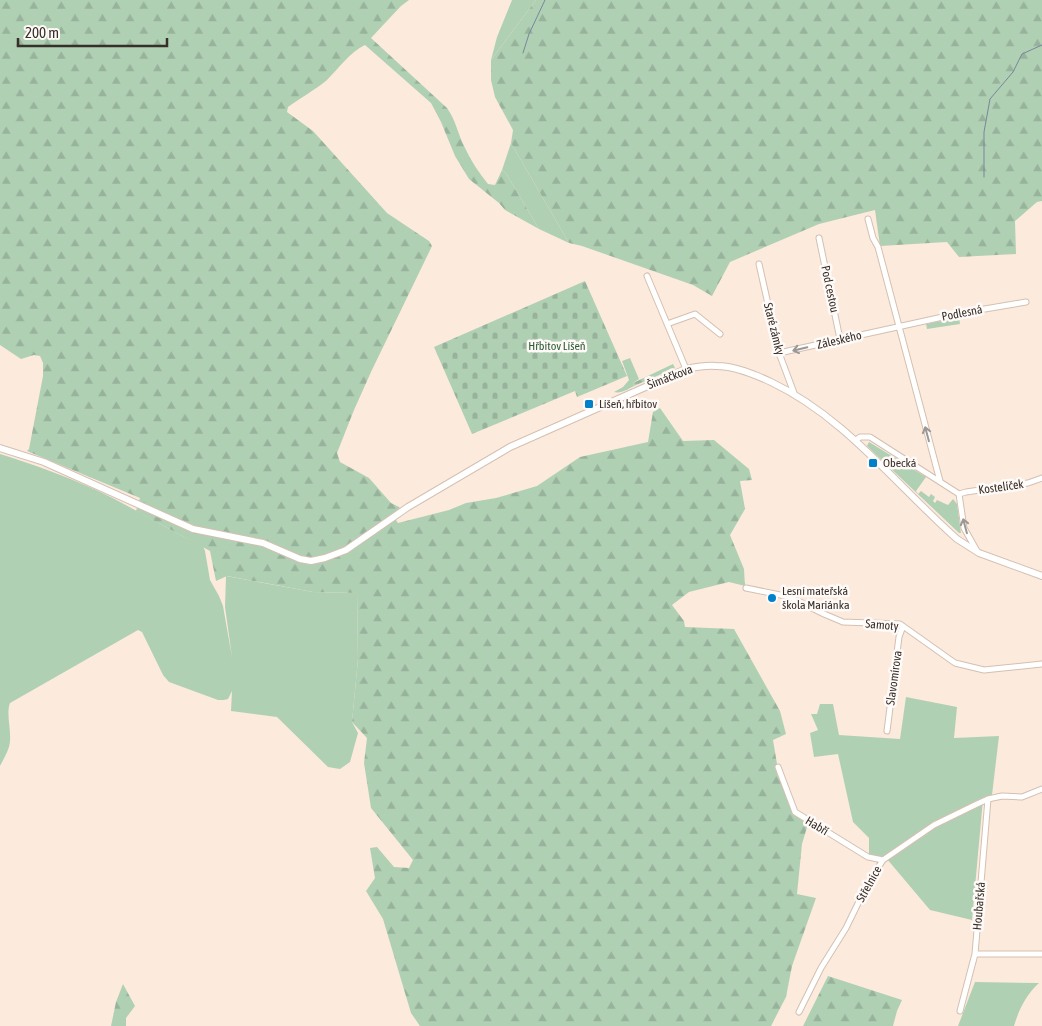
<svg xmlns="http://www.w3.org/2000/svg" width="1042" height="1026" viewBox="0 0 1042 1026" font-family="'Asap Condensed',sans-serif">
  <defs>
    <pattern id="forest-firs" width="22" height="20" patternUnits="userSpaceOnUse" patternTransform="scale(1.25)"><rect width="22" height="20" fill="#b0d0b4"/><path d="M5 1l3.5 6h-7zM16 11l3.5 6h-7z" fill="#98b39b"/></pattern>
    <pattern id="cemetery-stones" width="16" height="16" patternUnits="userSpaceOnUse" patternTransform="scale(1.25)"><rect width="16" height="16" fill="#b0d0b4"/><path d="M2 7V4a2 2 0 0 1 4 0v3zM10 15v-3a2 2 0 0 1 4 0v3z" fill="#98b39b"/></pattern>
  </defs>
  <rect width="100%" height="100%" fill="#fceadd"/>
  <!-- green -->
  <path fill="#b0d0b4" d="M 512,0 L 536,0 L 491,60 L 497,37 Z
    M 511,143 L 569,243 L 539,229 L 506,173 L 502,170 Z
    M 959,317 L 960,324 L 927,329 L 926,324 Z
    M 630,358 L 639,379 L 633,383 L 634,386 C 628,389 621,394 614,392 L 623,387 L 629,380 L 622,361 Z
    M 869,442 L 926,477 L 916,491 L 918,494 L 921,491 L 929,497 L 931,494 L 935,497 L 933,501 L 935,503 L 937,500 L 948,505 L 953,499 L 957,504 L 961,533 L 959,533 L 867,446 Z
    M 0,454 C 32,464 63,475 94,489 C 131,506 166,529 203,546 L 205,551 L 210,580 L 219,596 L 223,606 L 232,657 L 225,607 L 226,576 L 313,592 L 357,593 L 358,659 L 352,722 L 358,733 L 350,762 L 340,769 L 328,767 L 277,717 L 231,711 L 232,691 L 228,699 L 224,700 L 218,700 L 169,682 L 163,675 L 142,632 L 138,630 L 10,703 C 6,713 11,729 10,740 C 10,749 4,758 0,766 Z
    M 906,697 L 957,707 L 954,738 L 999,736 L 992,795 L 983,799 L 972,920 L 930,910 L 887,859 L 869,855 L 869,838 L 853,822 L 838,754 L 814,757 L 810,733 L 818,730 L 811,714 L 817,714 L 820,704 L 833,704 L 839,735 L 900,739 Z
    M 975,982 L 1039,983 C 1026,995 1019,1009 1014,1026 L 958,1026 Z"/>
  <!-- forest -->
  <path fill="url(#forest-firs)" d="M 0,0 L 409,0 L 401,6 L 371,38 L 447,108 C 456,120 458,135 465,148 C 471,161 479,173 488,184 L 495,185 L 502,170 L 506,173 L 539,229 L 505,210 L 499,203 L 469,179 L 455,156 L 441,122 L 431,103 L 365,45 C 350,52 339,68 327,80 C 315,90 300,98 288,107 L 287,112 L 313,131 L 387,213 L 429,241 L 432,246 L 371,372 L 354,410 L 337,453 L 340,462 L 369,478 L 391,503 L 399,507 L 400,508 L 392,514 L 398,523 L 449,510 L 466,503 L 496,498 L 537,486 L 580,457 L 648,442 L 653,412 L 660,408 L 683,441 L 714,440 L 749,469 L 752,480 L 740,481 L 745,509 L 730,535 L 744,569 L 745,586 L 729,582 L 689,592 L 672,605 L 684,621 L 685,627 L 734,629 L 780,711 L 786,734 L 773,740 L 777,764 L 777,774 L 787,794 L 793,814 L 808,824 L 802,844 L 797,894 L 816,898 L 792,966 L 786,997 L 771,1026 L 420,1026 L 411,1013 L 383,919 L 366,891 L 375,878 L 370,848 L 377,847 L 394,867 L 409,868 L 413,860 L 371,808 L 364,763 L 367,738 L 352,722 L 358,659 L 357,593 L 313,592 L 227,576 L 216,581 L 210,551 L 136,511 L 140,498 L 27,451 L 29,449 L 43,376 L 43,363 L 40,356 L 34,355 L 21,359 L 0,345 Z
    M 536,0 L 1042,0 L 1042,201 L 1037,202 L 1015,221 L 1016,254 L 959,257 L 947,242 L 880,246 L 875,210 L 819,224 L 730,262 L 712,296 L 693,285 L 582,246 L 569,243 L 511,143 L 513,130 L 495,97 L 491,80 L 491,60 Z
    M 673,364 L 675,368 L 634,386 L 633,383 Z
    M 828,976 L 902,1000 L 897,1011 L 893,1026 L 803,1026 Z
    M 123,984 L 135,1006 L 126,1018 L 126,1026 L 111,1026 L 116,1002 Z"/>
  <!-- cemetery -->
  <path fill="url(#cemetery-stones)" d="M 585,281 L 627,376 L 577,397 L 575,391 L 472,434 L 434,347 Z"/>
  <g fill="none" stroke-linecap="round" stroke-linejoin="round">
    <!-- stream -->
    <path stroke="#7a859c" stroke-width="1" d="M 523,53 L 529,34 L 545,0
      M 984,177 L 984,132 L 990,99 L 1013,72 L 1022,54 L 1042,45"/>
    <!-- minor casing -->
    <g stroke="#d5c0b0" stroke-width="7">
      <path id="minor" d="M 868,219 L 873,238 L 878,247 L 940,481
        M 819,238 L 840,339
        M 759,264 L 779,353 L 794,393
        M 647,276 L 686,369
        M 667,324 L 695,314 L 720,334
        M 779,353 L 961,313 L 1026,302
        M 855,441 L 860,437 L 870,437 L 959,494 L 964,528 L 977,551
        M 959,494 L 966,492 L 1028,483 L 1042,478
        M 746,588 L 790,597 L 824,614 L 843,622 L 900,624 L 955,663 L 984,670 L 1042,664
        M 887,731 L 899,637 L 903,626
        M 778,767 L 795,812 L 868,857 L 883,860
        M 975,954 L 1042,954
        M 960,1011 L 975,954 L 988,799
        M 799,1012 L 821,968 L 846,928 L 868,883 L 883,860 L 934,825 L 977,804 L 988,799 L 1002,796 L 1022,797 L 1042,789"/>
    </g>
    <!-- tertiary casing -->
    <g stroke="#d5c0b0" stroke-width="8">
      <path id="tertiary" d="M 0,448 L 44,462 L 193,529 L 263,543 L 300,559 L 311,561 L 325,558 L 346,550 L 408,507 L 510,447 L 686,369 C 696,367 706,365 716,366 C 735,366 754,374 771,382 C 845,417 896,485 957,539 L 979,553 L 1042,576"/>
    </g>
    <!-- minor -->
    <use href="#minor" stroke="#fff" stroke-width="5"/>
    <!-- tertiary -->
    <use href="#tertiary" stroke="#fff" stroke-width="6"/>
  </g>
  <!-- one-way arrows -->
  <defs><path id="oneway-shaft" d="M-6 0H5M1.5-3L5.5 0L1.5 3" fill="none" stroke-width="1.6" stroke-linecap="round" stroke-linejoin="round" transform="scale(1.25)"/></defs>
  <g stroke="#9b9794">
    <use href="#oneway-shaft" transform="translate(800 349) rotate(167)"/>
    <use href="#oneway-shaft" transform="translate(927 434) rotate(-105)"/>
    <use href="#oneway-shaft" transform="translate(965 526) rotate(-105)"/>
  </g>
  <!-- markers -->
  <g fill="#0081c9" stroke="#fffaf7" stroke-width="2">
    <rect x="584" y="399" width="10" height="10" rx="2.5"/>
    <rect x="868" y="458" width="10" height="10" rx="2.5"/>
    <circle cx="772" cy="598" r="5"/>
  </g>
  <g text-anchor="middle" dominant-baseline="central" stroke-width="5" stroke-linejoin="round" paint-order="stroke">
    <!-- street labels -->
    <g font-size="12" fill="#372f29" stroke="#fffaf7">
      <text transform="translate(830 289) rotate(78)">Pod cestou</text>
      <text transform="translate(962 313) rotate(-11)">Podlesná</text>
      <text transform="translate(774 329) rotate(76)">Staré zámky</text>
      <text transform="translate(839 340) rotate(-13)">Záleského</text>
      <text transform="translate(670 377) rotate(-21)">Šimáčkova</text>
      <text transform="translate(1001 487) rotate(-8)">Kostelíček</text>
      <text transform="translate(882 625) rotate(5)">Samoty</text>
      <text transform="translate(894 678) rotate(-82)">Slavomírova</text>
      <text transform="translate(817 826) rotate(31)">Habří</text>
      <text transform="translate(869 884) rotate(-61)">Střelnice</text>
      <text transform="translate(979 906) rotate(-85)">Houbařská</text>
    </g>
    <!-- park labels -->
    <g font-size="12" fill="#295c34" stroke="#fffaf7">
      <text x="557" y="346">Hřbitov Líšeň</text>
    </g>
    <!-- poi labels -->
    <g font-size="12" fill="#372f29" stroke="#fffaf7" text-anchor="start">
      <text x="599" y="404">Líšeň, hřbitov</text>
      <text x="883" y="463">Obecká</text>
      <text x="782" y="591">Lesní mateřská<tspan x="782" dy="14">škola Mariánka</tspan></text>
    </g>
  </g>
  <!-- scale -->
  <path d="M18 38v8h149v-8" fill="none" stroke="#372f29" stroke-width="2.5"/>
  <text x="25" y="38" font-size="15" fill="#372f29" stroke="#fffaf7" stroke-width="4" paint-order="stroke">200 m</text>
</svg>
